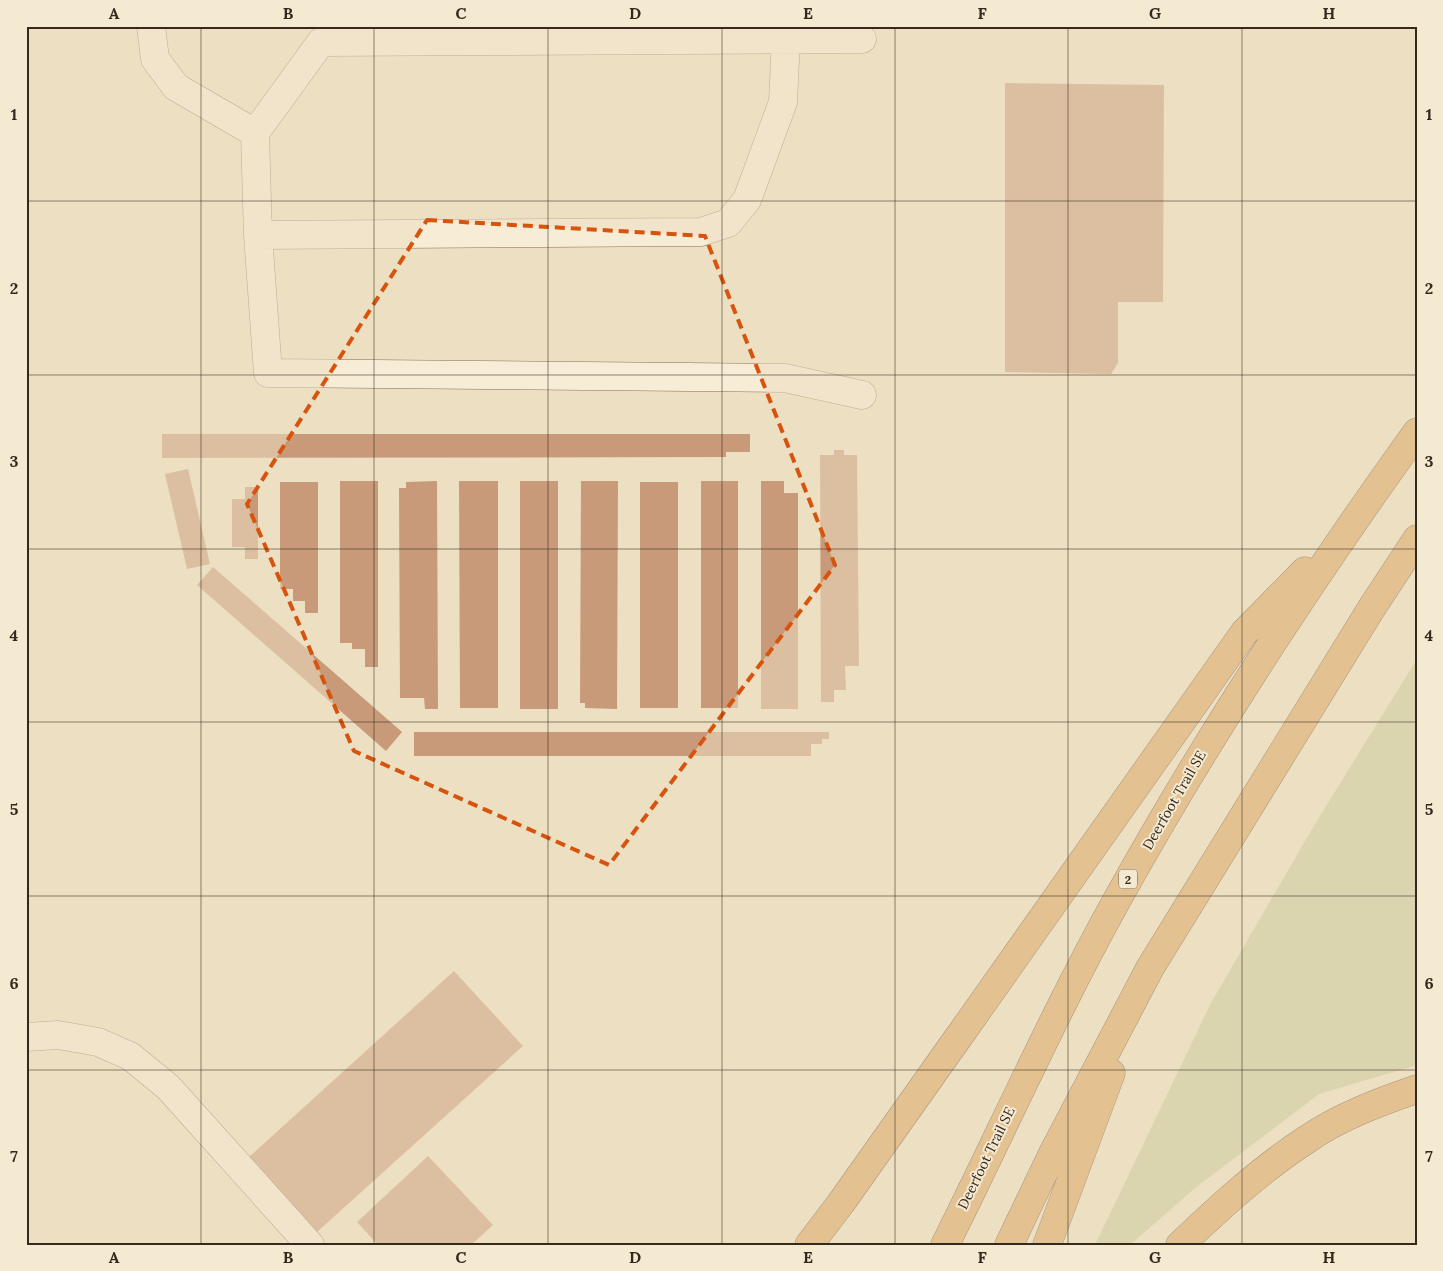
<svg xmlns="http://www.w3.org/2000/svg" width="1443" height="1271" viewBox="0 0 1443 1271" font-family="Lora,serif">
  <rect width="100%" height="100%" fill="#ecdfc2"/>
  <!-- green -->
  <path fill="#c4c997" d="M 1417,659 L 1417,1065 L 1319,1094 L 1195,1188 L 1130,1245 L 1095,1245 L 1211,1003 L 1315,824 Z"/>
  <!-- building -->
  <path fill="#c89a79" d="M 1005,83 L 1164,85 L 1163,302 L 1118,302 L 1118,363 L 1111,374 L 1005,372 Z
    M 162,434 L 750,434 L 750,452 L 726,452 L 726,457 L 162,458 Z
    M 834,450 L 844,450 L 844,455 L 857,455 L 859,666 L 845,666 L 846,690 L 834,690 L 834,702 L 821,702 L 820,455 L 834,455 Z
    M 188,469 L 210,564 L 187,569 L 165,474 Z
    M 340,481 L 378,481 L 378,667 L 365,667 L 365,649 L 352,649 L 352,643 L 340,643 Z
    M 437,481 L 438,709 L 425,709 L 424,698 L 400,698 L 399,488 L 406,488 L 406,482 Z
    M 459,481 L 498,481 L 498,708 L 460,708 Z
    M 520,481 L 558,481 L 558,709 L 520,709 Z
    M 581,481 L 618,481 L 617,709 L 585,708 L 585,703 L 580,703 Z
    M 701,481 L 738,481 L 738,708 L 701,708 Z
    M 761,481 L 784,481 L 784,493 L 798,493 L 798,709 L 761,709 Z
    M 280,482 L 318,482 L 318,613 L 305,613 L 305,601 L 293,601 L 293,589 L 280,589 Z
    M 640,482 L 678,482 L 678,708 L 640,708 Z
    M 245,487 L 258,487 L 258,559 L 245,559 L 245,547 L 232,547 L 232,499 L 245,499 Z
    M 213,567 L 402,732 L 386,751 L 197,585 Z
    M 414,732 L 829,732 L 829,739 L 822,739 L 822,744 L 811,744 L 811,756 L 414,756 Z
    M 454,971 L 523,1046 L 317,1232 L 249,1157 Z
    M 428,1156 L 493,1225 L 471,1245 L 378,1245 L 357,1222 Z"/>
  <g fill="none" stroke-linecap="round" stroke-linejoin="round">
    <!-- minor casing -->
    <g stroke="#85705a" stroke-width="29">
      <path id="minor" d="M 151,26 L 155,59 L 176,87 L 255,133 L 258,235 L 268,373 L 785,378 L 862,395
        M 255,133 L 321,42 L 862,39
        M 258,235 L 701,232 L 728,223 L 747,200 L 783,102 L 786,39
        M 26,1037 L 58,1035 L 98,1042 L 130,1056 L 168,1087 L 310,1245"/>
    </g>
    <!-- highway casing -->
    <g stroke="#523f2e" stroke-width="29">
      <path id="highway" d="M 809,1245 L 841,1203 L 960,1035 L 1244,633 L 1305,571
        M 945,1245 C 1003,1129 1055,1011 1118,898 C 1208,736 1309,582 1417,432
        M 1009,1245 L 1053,1153 L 1150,968 L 1371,609 L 1417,539
        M 1047,1245 L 1111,1073
        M 1180,1245 C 1220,1207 1260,1170 1306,1140 C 1339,1117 1379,1102 1417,1089"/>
    </g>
    <!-- minor -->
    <use href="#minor" stroke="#f7ecd5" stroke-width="28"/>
    <!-- highway -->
    <use href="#highway" stroke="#d89e56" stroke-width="28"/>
  </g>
  <!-- marked area -->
  <path d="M0 0H1443V1271H0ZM 427,220 L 705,236 L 835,565 L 609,865 L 354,751 L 247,504 Z" fill="#ecdfc2" fill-opacity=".55" fill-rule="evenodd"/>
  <path fill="none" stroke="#d6540e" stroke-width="4" stroke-dasharray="10 6" stroke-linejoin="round" d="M 427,220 L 705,236 L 835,565 L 609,865 L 354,751 L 247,504 Z"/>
  <!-- grid -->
  <path fill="none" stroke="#35291e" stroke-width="1" stroke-opacity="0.55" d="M 201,26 L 201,1245M 374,26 L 374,1245M 548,26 L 548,1245M 722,26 L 722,1245M 895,26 L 895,1245M 1068,26 L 1068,1245M 1242,26 L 1242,1245M 26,201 L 1417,201M 26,375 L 1417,375M 26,549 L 1417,549M 26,722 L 1417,722M 26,896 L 1417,896M 26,1070 L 1417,1070"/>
  <g text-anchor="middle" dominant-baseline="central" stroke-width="4" stroke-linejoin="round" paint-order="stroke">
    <!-- shield labels -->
    <rect fill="#f4e9d1" stroke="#6e6354" stroke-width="1" x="1119" y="869.5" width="18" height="19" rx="4"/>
    <g font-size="12" font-weight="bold" fill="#35291e">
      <text x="1128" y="879">2</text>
    </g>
    <!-- street labels -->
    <g font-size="14" fill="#35291e" stroke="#f4e9d1">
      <text transform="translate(1174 800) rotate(-60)">Deerfoot Trail SE</text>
      <text transform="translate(986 1158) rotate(-64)">Deerfoot Trail SE</text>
    </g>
  </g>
  <!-- border -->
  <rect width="1443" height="1271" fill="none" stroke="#f4e9d1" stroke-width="55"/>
  <rect x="28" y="28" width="1388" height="1216" fill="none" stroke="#35291e" stroke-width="2"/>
  <g font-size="16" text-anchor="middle" font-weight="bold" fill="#35291e">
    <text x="114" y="19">A</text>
    <text x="288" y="19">B</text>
    <text x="461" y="19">C</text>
    <text x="635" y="19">D</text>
    <text x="808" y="19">E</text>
    <text x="982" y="19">F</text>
    <text x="1155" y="19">G</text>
    <text x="1329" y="19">H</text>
    <text x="14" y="120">1</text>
    <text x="1429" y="120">1</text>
    <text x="14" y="294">2</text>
    <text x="1429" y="294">2</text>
    <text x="14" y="467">3</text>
    <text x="1429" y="467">3</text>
    <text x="14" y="641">4</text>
    <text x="1429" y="641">4</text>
    <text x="14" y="815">5</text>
    <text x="1429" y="815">5</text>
    <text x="14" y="989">6</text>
    <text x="1429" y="989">6</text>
    <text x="14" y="1162">7</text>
    <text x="1429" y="1162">7</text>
    <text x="114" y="1263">A</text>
    <text x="288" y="1263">B</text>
    <text x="461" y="1263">C</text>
    <text x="635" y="1263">D</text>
    <text x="808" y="1263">E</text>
    <text x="982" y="1263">F</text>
    <text x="1155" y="1263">G</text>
    <text x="1329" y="1263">H</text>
  </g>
</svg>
